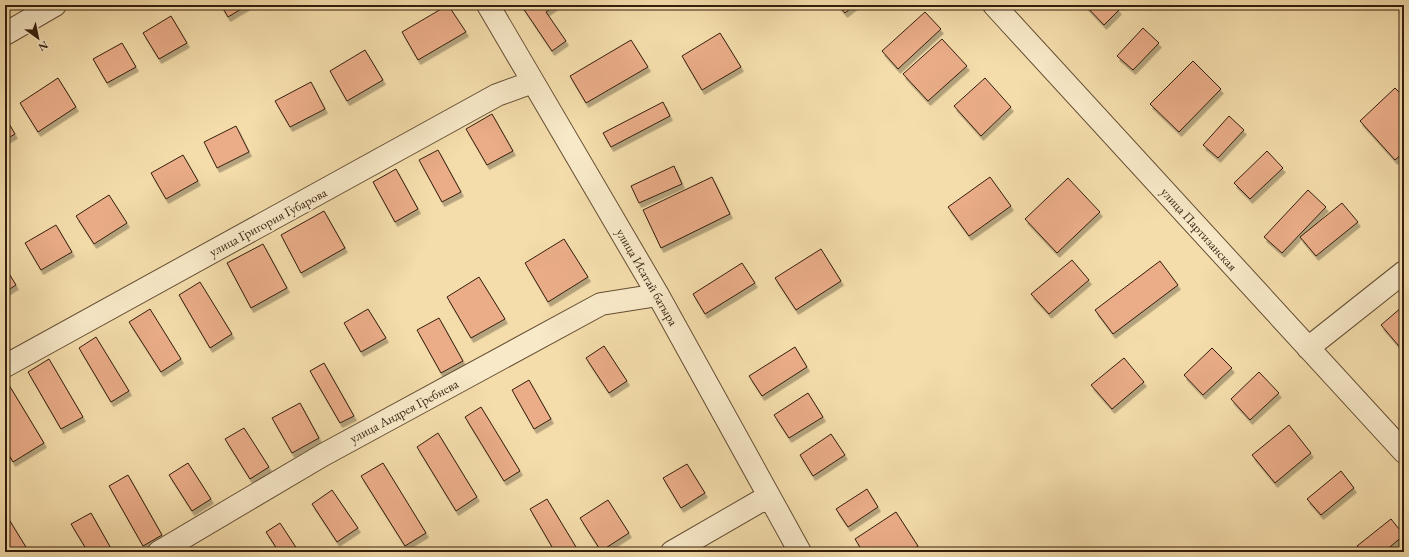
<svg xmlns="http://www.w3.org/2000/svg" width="1409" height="557" viewBox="0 0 1409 557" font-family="'EB Garamond',serif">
  <defs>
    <filter id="shadow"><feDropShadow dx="2.5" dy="4.5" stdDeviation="0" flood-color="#0004"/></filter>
  </defs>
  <rect width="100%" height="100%" fill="#f4ddab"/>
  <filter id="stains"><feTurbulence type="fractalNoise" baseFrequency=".005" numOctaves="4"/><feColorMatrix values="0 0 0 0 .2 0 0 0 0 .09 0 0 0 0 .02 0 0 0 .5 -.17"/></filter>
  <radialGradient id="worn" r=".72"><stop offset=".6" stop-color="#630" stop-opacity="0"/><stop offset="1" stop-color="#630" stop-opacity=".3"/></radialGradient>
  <!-- building -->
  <path fill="#eaad88" stroke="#341e0d" filter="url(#shadow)" d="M 221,5 L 248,5 L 228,17 Z
    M 448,5 L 466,32 L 418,60 L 402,32 Z
    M 521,5 L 556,5 L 546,12 L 566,41 L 552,51 Z
    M 838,5 L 855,5 L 845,13 Z
    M 1085,5 L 1115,5 L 1119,10 L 1104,25 Z
    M 925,12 L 941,29 L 898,69 L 882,51 Z
    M 171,16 L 187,43 L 159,59 L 143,33 Z
    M 1143,28 L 1159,43 L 1133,70 L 1117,56 Z
    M 720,33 L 741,67 L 702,90 L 682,56 Z
    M 942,39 L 967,66 L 928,101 L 903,74 Z
    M 631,40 L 648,67 L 586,103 L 570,76 Z
    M 122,43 L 136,67 L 107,83 L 93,59 Z
    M 365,50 L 383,80 L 347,101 L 330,71 Z
    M 1193,61 L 1221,89 L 1179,132 L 1150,104 Z
    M 58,78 L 76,107 L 38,132 L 20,103 Z
    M 985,78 L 1011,107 L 981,136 L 954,106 Z
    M 311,82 L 325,109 L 290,127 L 275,101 Z
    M 1395,88 L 1404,97 L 1404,152 L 1395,160 L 1360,121 Z
    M 663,102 L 670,116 L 611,147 L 603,133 Z
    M 492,114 L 513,151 L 487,165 L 466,129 Z
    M 1229,116 L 1244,130 L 1218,158 L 1203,145 Z
    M 5,117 L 15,134 L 5,140 Z
    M 236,126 L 249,152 L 217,168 L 204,142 Z
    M 438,150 L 461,192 L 442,202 L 419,160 Z
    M 1267,151 L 1283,168 L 1250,199 L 1234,183 Z
    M 183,155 L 198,181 L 166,199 L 151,173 Z
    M 674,166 L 682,184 L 639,203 L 631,186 Z
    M 396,169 L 418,209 L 395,222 L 373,182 Z
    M 712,177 L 730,214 L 661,248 L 643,210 Z
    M 990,177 L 1011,206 L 969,236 L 948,207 Z
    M 1068,178 L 1100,212 L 1057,253 L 1025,219 Z
    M 1308,190 L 1326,207 L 1282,253 L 1264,237 Z
    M 109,195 L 127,223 L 94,244 L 76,216 Z
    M 1342,203 L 1358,222 L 1316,256 L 1300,237 Z
    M 324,211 L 345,248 L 301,273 L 281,235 Z
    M 56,225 L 72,252 L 41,270 L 25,243 Z
    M 564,239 L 588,277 L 548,302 L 525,263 Z
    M 263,244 L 287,288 L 251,308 L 227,263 Z
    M 821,249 L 841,281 L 796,310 L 775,278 Z
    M 1072,260 L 1089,280 L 1049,314 L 1031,294 Z
    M 1160,261 L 1178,285 L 1113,334 L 1095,310 Z
    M 742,263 L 755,283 L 705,314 L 693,294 Z
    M 5,267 L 16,285 L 5,292 Z
    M 479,277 L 505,319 L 471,338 L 447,297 Z
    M 200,282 L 232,334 L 210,348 L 179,295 Z
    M 1402,307 L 1404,309 L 1404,352 L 1381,325 Z
    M 150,309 L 181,359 L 161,372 L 129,322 Z
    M 368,309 L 386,338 L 361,352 L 344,323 Z
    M 439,318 L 463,361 L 441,373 L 417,330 Z
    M 96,337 L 129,391 L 111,402 L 79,348 Z
    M 604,346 L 627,381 L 609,393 L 586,358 Z
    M 795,347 L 807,367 L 762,396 L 749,376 Z
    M 1212,348 L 1232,368 L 1203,395 L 1184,375 Z
    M 1124,358 L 1144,382 L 1112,409 L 1091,385 Z
    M 49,359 L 83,417 L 61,429 L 28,372 Z
    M 324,363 L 354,416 L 340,423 L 310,371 Z
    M 1259,372 L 1279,393 L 1250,420 L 1231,399 Z
    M 529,380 L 551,419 L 534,429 L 512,390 Z
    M 9,385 L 44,443 L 13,462 L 5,448 L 5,388 Z
    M 808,393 L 823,417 L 789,438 L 774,415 Z
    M 300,403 L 319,438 L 292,453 L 272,418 Z
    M 481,407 L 520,471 L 504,481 L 465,417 Z
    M 1289,425 L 1311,453 L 1275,483 L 1252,455 Z
    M 244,428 L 269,467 L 250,479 L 225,439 Z
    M 438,433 L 477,497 L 456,511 L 417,447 Z
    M 831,434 L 845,455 L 813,476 L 800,455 Z
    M 188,463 L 211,499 L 192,511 L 169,475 Z
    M 383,463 L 426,533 L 405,546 L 361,476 Z
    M 687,464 L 705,493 L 681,508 L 663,478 Z
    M 1341,471 L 1354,488 L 1321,515 L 1307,499 Z
    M 128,475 L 162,535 L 143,546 L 109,486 Z
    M 867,489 L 878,507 L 848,527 L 836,509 Z
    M 332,490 L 358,528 L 337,542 L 312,504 Z
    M 547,499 L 579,552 L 555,552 L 530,509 Z
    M 608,500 L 629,533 L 601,551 L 580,518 Z
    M 896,512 L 918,546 L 909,552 L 863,552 L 855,539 Z
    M 5,513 L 29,552 L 5,552 Z
    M 91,513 L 113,552 L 88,552 L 71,524 Z
    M 1391,519 L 1404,535 L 1384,552 L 1362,552 L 1357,546 Z
    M 280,523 L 299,552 L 279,552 L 266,532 Z"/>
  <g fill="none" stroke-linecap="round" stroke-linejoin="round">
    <!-- minor casing -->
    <g stroke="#644e34" stroke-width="24">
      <path id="minor" d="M 488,5 L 658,295 L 800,552
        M 994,5 L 1404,452
        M 5,34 L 55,5
        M 1308,348 L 1404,272
        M 5,366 L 497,95 L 533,82
        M 159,552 L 323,455 L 601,304 L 658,295
        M 672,552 L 769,496"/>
    </g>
    <!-- minor -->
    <use href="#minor" stroke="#f8e9c8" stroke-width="22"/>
  </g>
  <g text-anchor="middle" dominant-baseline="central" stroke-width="4" stroke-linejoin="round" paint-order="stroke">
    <!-- street labels -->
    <g font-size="13" fill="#341e0d" stroke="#f8e9c8">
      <text transform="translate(268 222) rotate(-28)">улица Григория Губарова</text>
      <text transform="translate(1199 229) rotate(48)">улица Партизанская</text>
      <text transform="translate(647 277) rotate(60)">улица Исатай батыра</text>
      <text transform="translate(404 411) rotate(-28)">улица Андрея Гребнева</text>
    </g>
  </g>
  <!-- margin -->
  <rect width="1409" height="557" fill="none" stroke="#f4ddab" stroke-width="20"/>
  <rect x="6" y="6" width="1397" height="545" fill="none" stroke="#341e0d" stroke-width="2"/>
  <rect x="10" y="10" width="1389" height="537" fill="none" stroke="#341e0d"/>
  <!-- north arrow -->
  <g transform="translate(38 38) rotate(147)" stroke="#f8e9c8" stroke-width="3" paint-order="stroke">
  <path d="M0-3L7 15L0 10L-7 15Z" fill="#341e0d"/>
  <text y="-6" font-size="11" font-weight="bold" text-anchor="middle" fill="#341e0d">N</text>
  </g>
  <rect width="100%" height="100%" filter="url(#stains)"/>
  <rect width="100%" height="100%" fill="url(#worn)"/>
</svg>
